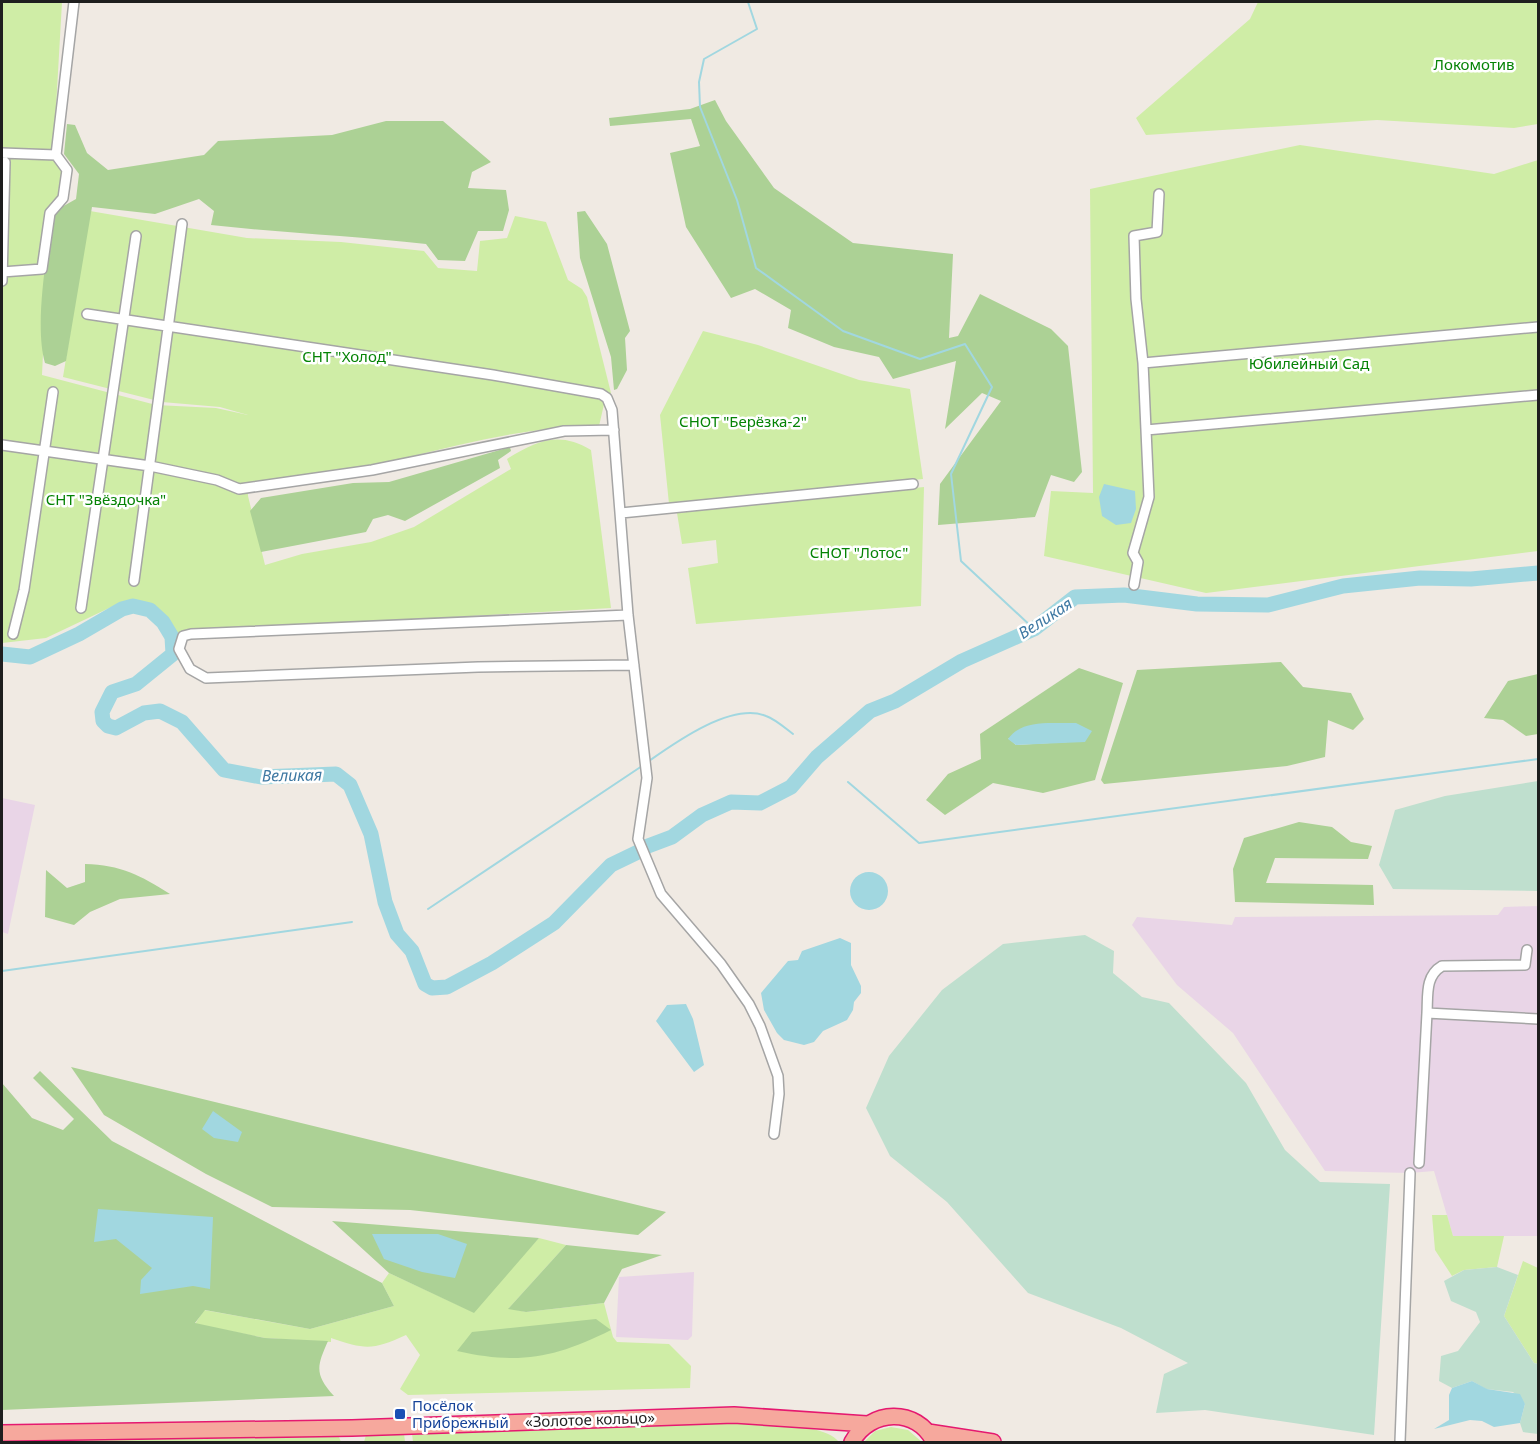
<svg xmlns="http://www.w3.org/2000/svg" width="1540" height="1444" viewBox="0 0 1540 1444" font-family="'Noto Sans',sans-serif">
  <rect width="100%" height="100%" fill="#f0eae3"/>
  <!-- industrial -->
  <path fill="#e9d5e7" d="M 2,798 L 35,805 L 8,934 L 2,932 Z
    M 1538,906 L 1538,1236 L 1453,1236 L 1434,1171 L 1410,1173 L 1325,1171 L 1233,1033 L 1177,985 L 1132,925 L 1137,917 L 1232,925 L 1235,917 L 1498,915 L 1504,907 Z
    M 694,1272 L 692,1336 L 688,1340 L 616,1337 L 619,1277 Z"/>
  <!-- grass -->
  <path fill="#cfeda6" d="M 2,2 L 62,2 L 53,160 L 63,174 L 59,202 L 50,204 L 42,375 L 156,405 L 216,408 L 248,415 L 220,407 L 162,402 L 63,377 L 90,211 L 247,238 L 341,242 L 424,251 L 438,268 L 477,271 L 480,241 L 507,238 L 515,216 L 546,222 L 568,280 L 582,289 L 587,297 L 611,393 L 605,400 L 599,426 C 533,426 470,442 405,458 C 353,470 301,480 248,488 L 248,496 L 265,565 L 302,554 L 371,542 L 414,527 L 511,469 L 507,459 C 537,440 560,431 591,450 L 611,608 L 178,633 L 148,605 L 124,601 L 46,638 L 2,643 Z
    M 1258,2 L 1538,2 L 1538,124 L 1514,128 L 1377,120 L 1146,135 L 1136,118 L 1250,19 Z
    M 1300,145 L 1494,174 L 1538,160 L 1538,551 L 1206,593 L 1044,556 L 1051,491 L 1093,493 L 1090,189 Z
    M 703,331 L 758,345 L 859,380 L 910,389 L 923,479 L 669,504 L 660,415 Z
    M 924,487 L 921,606 L 696,624 L 688,568 L 718,563 L 716,540 L 682,544 L 677,513 Z
    M 1432,1215 L 1447,1215 L 1453,1236 L 1504,1236 L 1497,1267 L 1464,1270 L 1452,1276 L 1435,1250 Z
    M 539,1238 L 566,1245 L 509,1308 L 526,1312 L 604,1303 L 613,1337 L 617,1342 L 669,1344 L 691,1366 L 690,1388 L 408,1395 L 400,1389 L 420,1355 L 406,1335 C 373,1350 366,1350 331,1338 L 331,1342 L 265,1338 L 195,1324 L 204,1310 L 310,1329 L 394,1306 L 382,1283 L 389,1273 L 471,1311 Z
    M 1523,1261 L 1538,1268 L 1538,1364 L 1534,1363 L 1504,1316 Z
    M 679,1423 C 712,1423 820,1417 839,1442 L 413,1442 L 412,1434 Z
    M 891,1427 L 908,1430 L 922,1442 L 864,1442 L 875,1431 Z
    M 404,1433 L 405,1442 L 364,1442 L 366,1435 Z
    M 339,1437 L 341,1442 L 2,1442 L 2,1439 Z"/>
  <!-- forest -->
  <path fill="#acd195" fill-rule="evenodd" d="M 715,100 L 726,121 L 774,188 L 853,243 L 953,254 L 949,338 L 958,336 L 980,294 L 1051,329 L 1068,346 L 1082,472 L 1074,482 L 1051,475 L 1035,517 L 938,525 L 940,484 L 1001,401 L 982,393 L 945,429 L 956,361 L 893,379 L 879,357 L 834,347 L 788,328 L 791,310 L 755,289 L 731,298 L 686,227 L 670,153 L 700,146 L 691,119 L 610,126 L 609,118 L 690,109 Z
    M 386,121 L 443,121 L 491,162 L 472,172 L 468,188 L 506,190 L 509,210 L 503,231 L 478,231 L 465,261 L 438,260 L 426,244 C 354,236 282,233 211,225 L 214,211 L 199,199 L 155,214 L 92,207 L 66,361 L 55,366 L 45,363 C 34,325 47,253 53,212 L 76,199 L 79,174 L 64,154 L 67,124 L 75,125 L 87,153 L 108,170 L 204,155 L 218,141 L 332,135 Z
    M 585,211 L 607,244 L 630,331 L 625,338 L 627,370 L 617,389 L 614,390 L 611,357 L 580,258 L 577,212 Z
    M 510,447 L 511,451 L 498,460 L 500,468 L 405,521 L 388,515 L 373,519 L 366,532 L 261,552 L 250,511 L 261,498 L 353,483 L 389,482 Z
    M 1281,662 L 1303,687 L 1351,693 L 1364,719 L 1353,730 L 1328,720 L 1325,757 L 1287,766 L 1104,784 L 1101,780 L 1137,670 Z
    M 1079,668 L 1123,683 L 1095,780 L 1043,793 L 993,783 L 945,815 L 926,800 L 948,774 L 981,759 L 980,734 ZM 1008,738 L 1085,741 L 1016,745 Z
    M 1538,674 L 1538,734 L 1526,736 L 1503,720 L 1484,718 L 1508,681 Z
    M 1299,822 L 1332,827 L 1351,842 L 1372,846 L 1368,859 L 1275,858 L 1266,883 L 1373,885 L 1374,905 L 1235,902 L 1233,869 L 1244,838 Z
    M 85,864 C 121,865 140,875 170,894 L 120,899 L 90,912 L 74,925 L 45,917 L 46,870 L 67,888 L 85,882 Z
    M 71,1067 L 666,1212 L 638,1235 L 410,1210 L 272,1207 L 206,1174 L 104,1115 Z
    M 40,1071 L 112,1141 L 382,1283 L 394,1306 L 310,1329 L 205,1310 L 195,1323 L 265,1338 L 328,1341 C 317,1366 314,1374 334,1396 L 2,1410 L 2,1083 L 32,1118 L 63,1130 L 74,1119 L 33,1078 Z
    M 332,1221 L 539,1238 L 474,1313 L 389,1273 Z
    M 566,1245 L 662,1255 L 622,1269 L 604,1303 L 526,1312 L 508,1309 Z
    M 596,1319 L 611,1330 C 555,1358 519,1365 457,1351 L 472,1332 Z"/>
  <!-- wetland -->
  <path fill="#bfdfce" d="M 1538,781 L 1538,891 L 1393,889 L 1379,865 L 1395,810 L 1445,796 Z
    M 1085,935 L 1114,951 L 1113,973 L 1142,997 L 1169,1003 L 1246,1083 L 1285,1150 L 1320,1182 L 1390,1184 L 1374,1435 L 1205,1410 L 1156,1413 L 1164,1374 L 1188,1363 L 1121,1328 L 1028,1293 L 947,1202 L 890,1156 L 866,1108 L 889,1056 L 942,990 L 1003,944 Z
    M 1497,1267 L 1518,1275 L 1504,1316 L 1534,1363 L 1538,1364 L 1538,1434 L 1523,1432 L 1520,1423 L 1525,1404 L 1513,1392 L 1486,1389 L 1472,1381 L 1452,1388 L 1439,1381 L 1441,1356 L 1458,1351 L 1480,1322 L 1476,1312 L 1451,1301 L 1444,1281 L 1464,1270 Z"/>
  <!-- water -->
  <path fill="#a1d7e0" d="M 1104,484 L 1135,491 L 1136,509 L 1131,523 L 1116,525 L 1102,516 L 1099,497 Z
    M 1076,723 L 1092,731 L 1085,742 L 1016,745 L 1008,739 C 1023,718 1053,724 1076,723 Z
    M850 891a19 19 0 1 1 38 0a19 19 0 1 1-38 0Z
    M 840,938 L 851,943 L 851,965 L 861,986 L 861,993 L 854,1002 L 853,1010 L 847,1020 L 823,1031 L 814,1042 L 804,1045 L 784,1040 L 777,1033 L 764,1010 L 761,993 L 788,961 L 798,960 L 802,951 Z
    M 686,1004 L 693,1019 L 704,1065 L 694,1072 L 656,1021 L 667,1005 Z
    M 213,1111 L 242,1132 L 238,1142 L 214,1138 L 202,1129 Z
    M 98,1209 L 213,1217 L 210,1289 L 193,1286 L 140,1294 L 141,1280 L 152,1268 L 116,1239 L 94,1242 Z
    M 372,1234 L 438,1234 L 467,1244 L 455,1278 L 422,1272 L 384,1259 Z
    M 1472,1381 L 1487,1389 L 1520,1394 L 1525,1404 L 1520,1423 L 1494,1427 L 1482,1421 L 1470,1420 L 1434,1429 L 1449,1420 L 1449,1395 L 1452,1388 Z"/>
  <g fill="none" stroke-linecap="round" stroke-linejoin="round">
    <!-- stream -->
    <path stroke="#a1d7e0" stroke-width="2" d="M 748,2 L 757,29 L 704,59 L 699,82 L 700,107 L 737,200 L 756,268 L 843,331 L 920,359 L 965,344 L 992,387 L 951,474 L 961,561 L 1034,629
      M 649,761 C 676,742 732,702 766,716 C 775,719 785,728 793,734
      M 848,782 L 919,843 L 1538,759
      M 428,909 L 642,766
      M 2,971 L 352,922"/>
    <!-- river -->
    <path stroke="#a1d7e0" stroke-width="15" d="M 2,654 L 30,657 L 79,634 L 122,609 L 133,606 L 150,610 L 163,622 L 172,637 L 173,654 L 136,684 L 112,692 L 102,712 L 103,721 L 108,726 L 116,728 L 144,713 L 160,711 L 182,722 L 224,770 L 261,777 L 336,774 L 350,785 L 371,834 L 385,902 L 397,934 L 412,951 L 425,984 L 432,988 L 447,987 L 492,963 L 554,923 L 611,865 L 638,852
      M 648,846 L 672,837 L 702,815 L 731,802 L 760,803 L 791,787 L 817,757 L 870,711 L 895,701 L 962,661 L 1034,629 L 1075,597 L 1124,595 L 1197,604 L 1268,605 L 1343,586 L 1420,578 L 1471,579 L 1538,573"/>
    <!-- minor casing -->
    <g stroke="#a5a5a5" stroke-width="12">
      <path id="minor" d="M 2,153 L 56,155
        M 2,272 L 42,269 L 50,213 L 63,198 L 67,170 L 56,155 L 74,2
        M 2,281 L 5,162
        M 87,314 L 493,375 L 601,394 L 607,398 L 612,410 L 628,615 L 647,778 L 638,839 L 661,894 L 721,964 L 749,1004 L 760,1026 L 778,1076 L 779,1094 L 774,1134
        M 1143,363 L 1538,327
        M 1146,430 L 1538,395
        M 2,445 L 150,466 L 217,480 L 239,489 L 372,470 L 564,431 L 614,430
        M 621,513 L 913,484
        M 134,581 L 182,224
        M 1134,585 L 1138,562 L 1133,553 L 1149,497 L 1143,363 L 1136,299 L 1134,236 L 1157,232 L 1159,194
        M 81,608 L 136,236
        M 628,615 L 191,634 L 183,636 L 179,649 L 190,669 L 206,678 L 478,667 L 634,665
        M 13,634 L 24,590 L 53,392
        M 1527,950 L 1525,965 L 1442,966 C 1425,976 1428,995 1427,1013 L 1538,1019
        M 1419,1163 L 1427,1013
        M 1400,1442 L 1410,1173"/>
    </g>
    <!-- trunk casing -->
    <g stroke="#e51970" stroke-width="18">
      <path id="trunk" d="M 928,1432 L 993,1442
        M 2,1433 L 352,1428 L 734,1415 L 867,1424
        M 852,1442 C 870,1409 917,1407 934,1442"/>
    </g>
    <!-- minor -->
    <use href="#minor" stroke="#fff" stroke-width="9"/>
    <!-- trunk -->
    <use href="#trunk" stroke="#f6a89d" stroke-width="15"/>
  </g>
  <!-- markers -->
  <rect fill="#1a4fb4" stroke="#fff" stroke-width="2" x="394" y="1408" width="12" height="12" rx="3"/>
  <g text-anchor="middle" dominant-baseline="central" stroke-width="5" stroke-linejoin="round" paint-order="stroke">
    <!-- park labels -->
    <g font-size="15" fill="#058305" stroke="#fff">
      <text x="1474" y="64">Локомотив</text>
      <text x="347" y="356">СНТ "Холод"</text>
      <text x="1309" y="363">Юбилейный Сад</text>
      <text x="743" y="421">СНОТ "Берёзка-2"</text>
      <text x="106" y="499">СНТ "Звёздочка"</text>
      <text x="859" y="552">СНОТ "Лотос"</text>
    </g>
    <!-- transit labels -->
    <g font-size="15" fill="#164399" stroke="#fff" text-anchor="start">
      <text x="412" y="1405">Посёлок<tspan x="412" dy="17">Прибрежный</tspan></text>
    </g>
    <!-- street labels -->
    <g font-size="15" fill="#1e1e1e" stroke="#fff">
      <text transform="translate(590 1419) rotate(-2)">«Золотое кольцо»</text>
    </g>
    <!-- water labels -->
    <g font-size="16" font-style="italic" fill="#3f79a3" stroke="#fff">
      <text transform="translate(1045 618) rotate(-33)">Великая</text>
      <text transform="translate(292 775) rotate(-1)">Великая</text>
    </g>
  </g>
  <!-- border -->
  <rect width="1540" height="1444" fill="none" stroke="#1e1e1e" stroke-width="6"/>
</svg>
